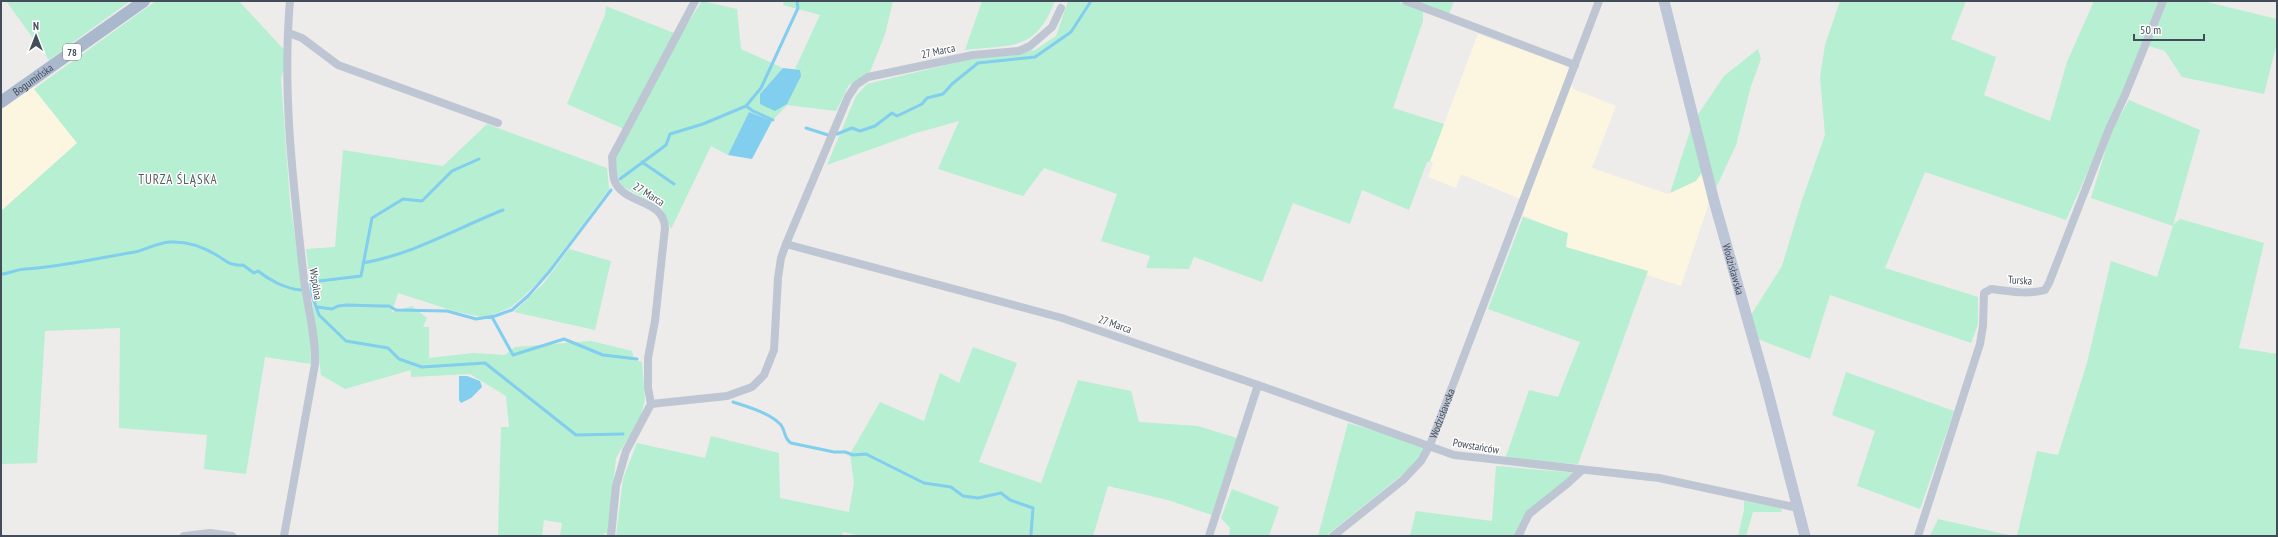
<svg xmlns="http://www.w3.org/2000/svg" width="2278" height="537" viewBox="0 0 2278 537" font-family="'PT Sans Narrow',sans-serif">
  <rect width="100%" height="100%" fill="#eeebeb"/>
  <!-- commercial -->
  <path fill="#fcf6e1" d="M 1478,34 L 1567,66 L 1573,89 L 1616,106 L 1592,168 L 1668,194 L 1703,175 L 1710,200 L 1681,286 L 1565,248 L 1566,234 L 1523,215 L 1527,202 L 1518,198 L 1461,174 L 1456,188 L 1428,177 L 1433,163 L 1430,161 Z
    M 35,86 L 78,143 L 1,211 L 1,110 Z"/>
  <!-- green -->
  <path fill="#b6efd1" d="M 6,1 L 130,1 L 49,60 Z
    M 156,1 L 239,1 L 288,54 L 281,79 L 290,203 L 310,334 L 311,364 L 265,357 L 246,474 L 204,469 L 207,435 L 119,428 L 120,328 L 45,331 L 37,463 L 1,464 L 1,211 L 77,143 L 34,89 Z
    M 702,1 L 737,9 L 741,49 L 783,68 L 760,94 L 760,104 L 766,106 L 785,104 L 797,83 L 800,70 L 795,69 L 820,15 L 783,5 L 784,1 L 893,1 L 885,34 L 870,72 L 849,85 L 836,111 L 787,105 L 772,121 L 749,112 L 728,155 L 711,146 L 671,229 L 662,208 L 622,186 L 614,167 L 616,154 L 682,32 Z
    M 982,1 L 1055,1 C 1035,52 1013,44 965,50 Z
    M 1068,1 L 1396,1 L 1423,11 L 1423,21 L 1393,108 L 1444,124 L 1430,161 L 1427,162 L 1409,210 L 1362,190 L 1350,224 L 1293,203 L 1262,282 L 1194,257 L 1189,269 L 1146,268 L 1150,256 L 1101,241 L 1117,194 L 1044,168 L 1023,196 L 938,169 L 959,121 L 916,133 L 827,165 L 856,96 L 867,84 L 967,60 L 1035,50 L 1056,36 Z
    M 1417,1 L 1454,1 L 1449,14 Z
    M 1840,1 L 1966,1 L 1951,39 L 1996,57 L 1984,95 L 2050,121 L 2067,62 L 2094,1 L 2203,1 L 2277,19 L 2277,43 L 2264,94 L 2182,77 L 2165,51 L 2145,45 L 2066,220 L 1925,172 L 1885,268 L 1978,297 L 1978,324 L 1971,343 L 1830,295 L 1810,359 L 1755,338 L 1751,315 L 1782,266 L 1801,203 L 1825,135 L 1820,77 L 1825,45 Z
    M 606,6 L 674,33 L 624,129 L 567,104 L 605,15 Z
    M 1758,49 L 1761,59 L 1751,86 L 1736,145 L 1716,188 L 1697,116 L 1724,76 Z
    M 2129,100 L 2200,130 L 2173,225 L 2180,219 L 2264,243 L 2239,348 L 2277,354 L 2277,536 L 2017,536 L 2037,451 L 2058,455 L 2087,363 L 2111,261 L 2157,277 L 2173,226 L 2091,198 L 2112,129 Z
    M 487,124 L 607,168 L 609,189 L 544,276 L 523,297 L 511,307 L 485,318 L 454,311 L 398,293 L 392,312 L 412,306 L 427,318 L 423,327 L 429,327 L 429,358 L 473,353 L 505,355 L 515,347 L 591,341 L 632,351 L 634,360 L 642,362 L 645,400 L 640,418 L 616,458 L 608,534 L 604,533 L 604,536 L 560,536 L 562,523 L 544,520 L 542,536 L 498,536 L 501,427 L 509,427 L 506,396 L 470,374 L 411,377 L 411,370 L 345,389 L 321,375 L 306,249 L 335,247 L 343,150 L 443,166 Z
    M 1691,128 L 1702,172 L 1696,181 L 1670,193 Z
    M 1523,217 L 1568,233 L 1566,247 L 1648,271 L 1578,464 L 1505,459 L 1529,390 L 1558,397 L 1580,342 L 1488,309 Z
    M 569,249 L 611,261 L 595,330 L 514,312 L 544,283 Z
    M 973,347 L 1017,363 L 979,462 L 1041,483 L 1078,380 L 1131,391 L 1139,422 L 1198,426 L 1237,438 L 1212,515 L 1168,500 L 1108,486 L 1093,536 L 862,536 L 843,532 L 842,536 L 616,536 L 623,479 L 637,443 L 705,458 L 711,436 L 779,453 L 780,498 L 849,512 L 854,483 L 850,454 L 880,402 L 924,421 L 940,373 L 959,383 Z
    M 1846,372 L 1954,411 L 1920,509 L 1857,486 L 1875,431 L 1832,415 Z
    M 1348,423 L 1427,446 L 1417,463 L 1326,536 L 1318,536 Z
    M 1496,466 L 1578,473 L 1528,521 L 1524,536 L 1410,536 L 1416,511 L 1492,521 Z
    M 1232,489 L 1279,507 L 1269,536 L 1229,536 L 1230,528 L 1221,518 Z
    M 1744,501 L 1781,508 L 1782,512 L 1753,512 L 1746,536 L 1738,536 L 1744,510 Z
    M 1938,519 L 2013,536 L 1930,536 Z"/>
  <!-- water -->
  <path fill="#81ceee" d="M 783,68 L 800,70 L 801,76 L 787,104 L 775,111 L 760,104 L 760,94 Z
    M 749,112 L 772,121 L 752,159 L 728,155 Z
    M 459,376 L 467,376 L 480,381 L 482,387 L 471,398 L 461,403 L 459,400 Z"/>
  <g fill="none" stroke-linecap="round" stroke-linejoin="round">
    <!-- stream -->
    <path stroke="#81ceee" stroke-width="3" d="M 746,106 L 753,111 L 773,120
      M 806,128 L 828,135
      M 837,134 L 852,128 L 860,131 L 875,126 L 892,113 L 897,116 L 922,104 L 927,98 L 943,94 L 952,84 L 978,63 L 1035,57 L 1071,32 L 1091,1
      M 479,159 L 452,171 L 422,201 L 403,199 L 372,218 L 361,276 L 311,282 L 312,295 L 319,315 L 346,341 L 388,348 L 399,359 L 422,367 L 485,363 L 576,435 L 623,434
      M 642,162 L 674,184
      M 620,179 L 666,145 L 670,134 L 703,124 L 746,106 L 761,88 L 798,8 L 797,1
      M 363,263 C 414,254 455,229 503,210
      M 1,274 C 9,274 17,269 25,269 C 62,267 98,258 135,252 C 146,250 156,243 170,242 C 187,241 204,247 218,256 C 228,262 231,266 243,265 L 254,273 L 258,271 C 269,280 286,289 301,290
      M 317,307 L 332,309 L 338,306 L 347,305 L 381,306 L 389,306 L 396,310 L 447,311 L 476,319 L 495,316 L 512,310 L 528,296 L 549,272 L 611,190
      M 492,317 L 513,355 L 564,339 L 603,355 L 637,359
      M 733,402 C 748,407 770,413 781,425 C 786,432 784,439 791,443 L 834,452 L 845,452 L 853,455 L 866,454 L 924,483 L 951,487 L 963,496 L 978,498 L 1001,493 L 1010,500 L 1033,508 L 1031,534"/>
    <!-- street -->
    <g stroke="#bdc6d2" stroke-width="8">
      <path d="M 1406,1 L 1575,65"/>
      <path d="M 289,33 L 302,38 L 338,65 L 498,123"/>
      <path d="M 786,244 L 848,97 L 856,85 L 868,77 L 973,55 L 1019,51 L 1030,46 L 1052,27 L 1061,8"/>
      <path d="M 651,404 L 727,396 L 752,387 L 764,375 L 774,350 L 778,278 L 781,258 L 786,244 L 1062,318 L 1258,385 L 1454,455 L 1659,478 L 1798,508"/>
      <path d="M 184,536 L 210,533 L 232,536"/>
      <path d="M 284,536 L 315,364 C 316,332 306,303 303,271 C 293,182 282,90 290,1"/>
      <path d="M 611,536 L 616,486 L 626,451 L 651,404 L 648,388 L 648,358 L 655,321 L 665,228 C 664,199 626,205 615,182 C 612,175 613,165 612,157 L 695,1"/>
      <path d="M 1209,536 L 1258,385"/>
      <path id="s1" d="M 1333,536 L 1403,480 L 1421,461 L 1430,445 L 1599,1"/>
      <path d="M 1518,536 L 1529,514 L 1568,483 L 1582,470"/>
      <path d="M 1918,536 L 1980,344 L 1983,326 L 1984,293 L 1991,289 C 2009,291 2026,295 2045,290 L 2049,283 L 2109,129 L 2125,95 L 2163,1"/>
    </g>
    <!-- secondary -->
    <path stroke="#bcc6d6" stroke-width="11" id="s2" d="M 1664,1 L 1714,201 L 1765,381 L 1805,536"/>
    <!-- primary -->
    <path stroke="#a9b8cc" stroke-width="12" id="s3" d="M 1,102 L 144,1"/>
  </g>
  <g text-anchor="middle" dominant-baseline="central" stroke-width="3" stroke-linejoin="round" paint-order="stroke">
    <!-- shield labels -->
    <rect fill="#fff" stroke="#7b828b" stroke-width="1" x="63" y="44" width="18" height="16" rx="3"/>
    <g font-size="10" font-weight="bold" fill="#434d59">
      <text x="72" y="52">78</text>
    </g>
    <!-- street labels -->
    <g font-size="11" fill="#434d59" stroke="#fff">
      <text transform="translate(938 51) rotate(-12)">27 Marca</text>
      <text stroke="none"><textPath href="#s3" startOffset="39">Bogumińska</textPath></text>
      <text transform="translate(649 194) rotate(32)">27 Marca</text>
      <text stroke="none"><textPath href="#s2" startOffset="277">Wodzisławska</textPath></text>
      <text transform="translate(2020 280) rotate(3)">Turska</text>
      <text transform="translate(316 284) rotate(81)">Wspólna</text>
      <text transform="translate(1115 324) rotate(19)">27 Marca</text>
      <text stroke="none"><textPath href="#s1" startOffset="168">Wodzisławska</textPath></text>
      <text transform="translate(1476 446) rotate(10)">Powstańców</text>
    </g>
    <!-- quarter labels -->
    <g font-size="13" letter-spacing="1" fill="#585b60" stroke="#fff">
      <text x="178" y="179">TURZA ŚLĄSKA</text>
    </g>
  </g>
  <!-- border -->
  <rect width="2278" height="537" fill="none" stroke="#434d59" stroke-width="4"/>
  <!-- north arrow -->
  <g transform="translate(36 36)" stroke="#ffffff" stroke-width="3" paint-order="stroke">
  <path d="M0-3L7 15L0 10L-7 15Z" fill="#434d59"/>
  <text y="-6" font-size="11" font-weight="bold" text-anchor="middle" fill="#434d59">N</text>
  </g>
  <!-- scale -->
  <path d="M2134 34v6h70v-6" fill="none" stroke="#434d59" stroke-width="2"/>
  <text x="2140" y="34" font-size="12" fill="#434d59" stroke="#ffffff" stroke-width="3" paint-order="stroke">50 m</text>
</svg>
